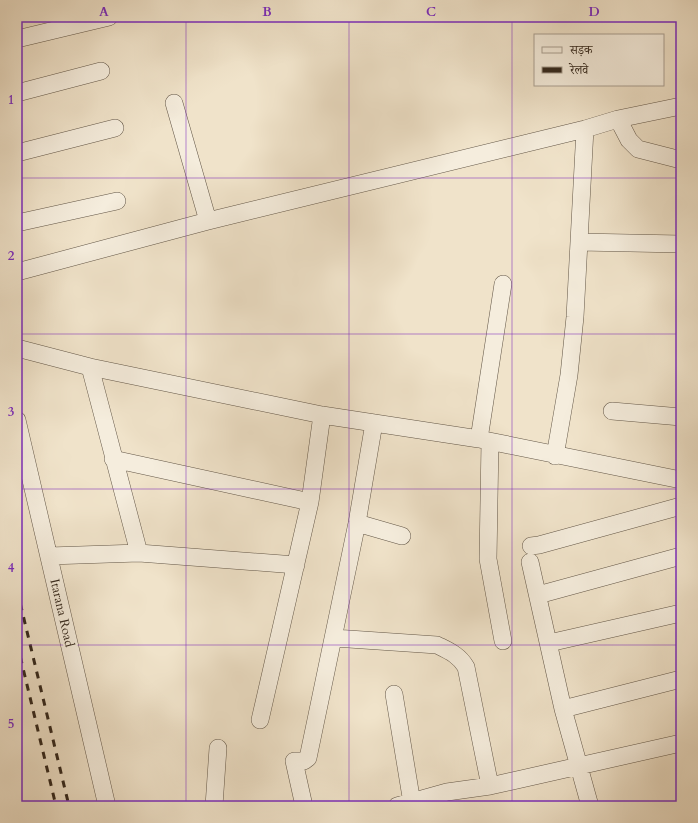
<svg xmlns="http://www.w3.org/2000/svg" width="698" height="823" viewBox="0 0 698 823" font-family="Cardo,'Noto Serif Devanagari',serif">
  <rect width="100%" height="100%" fill="#f0e3ca"/>
  <filter id="stains"><feTurbulence type="fractalNoise" baseFrequency=".005" numOctaves="4"/><feColorMatrix values="0 0 0 0 .2 0 0 0 0 .09 0 0 0 0 .02 0 0 0 .5 -.17"/></filter>
  <radialGradient id="worn" r=".72"><stop offset=".6" stop-color="#630" stop-opacity="0"/><stop offset="1" stop-color="#630" stop-opacity=".3"/></radialGradient>
  <g fill="none" stroke-linecap="round" stroke-linejoin="round">
    <!-- minor casing -->
    <g stroke="#635748" stroke-width="18">
      <path id="minor" d="M 17,39 L 109,17
        M 17,93 L 101,71
        M 174,103 L 208,221
        M 618,119 L 629,140 L 638,149 L 681,160
        M 17,153 L 115,128
        M 17,223 L 117,201
        M 579,242 L 681,244
        M 17,272 L 208,221 L 585,129 L 618,119 L 681,106
        M 17,348 L 90,367 L 322,415 L 479,439 L 681,480
        M 90,367 L 139,553
        M 612,411 L 681,417
        M 17,420 L 107,806
        M 479,439 L 503,284
        M 490,442 L 488,559 L 503,641
        M 555,456 L 569,375 L 575,317 L 585,129
        M 113,459 L 310,502
        M 357,523 L 402,536
        M 531,546 L 539,545 L 681,506
        M 49,556 L 139,553 L 296,565
        M 530,562 L 563,709 L 590,806
        M 538,595 L 681,556
        M 334,638 L 437,645 C 449,651 459,655 466,667 L 490,786
        M 549,643 L 681,613
        M 394,694 L 412,803
        M 563,709 L 681,679
        M 260,720 L 310,502 L 322,415
        M 214,806 L 218,748
        M 304,806 L 294,761 L 304,761 L 308,758 L 357,523 L 374,423
        M 397,806 L 447,792 L 490,786 L 681,743"/>
    </g>
    <!-- minor -->
    <use href="#minor" stroke="#f5eddd" stroke-width="17"/>
    <!-- rail -->
    <path stroke="#34281d" stroke-width="3" stroke-dasharray="7 7" stroke-linecap="butt" d="M 17,590 L 69,806
      M 17,643 L 56,806"/>
  </g>
  <!-- grid -->
  <path fill="none" stroke="#7b2cbf" stroke-width="1" stroke-opacity="0.55" d="M 186,17 L 186,806M 349,17 L 349,806M 512,17 L 512,806M 17,178 L 681,178M 17,334 L 681,334M 17,489 L 681,489M 17,645 L 681,645"/>
  <g text-anchor="middle" dominant-baseline="central" stroke-width="4" stroke-linejoin="round" paint-order="stroke">
    <!-- street labels -->
    <g font-size="13" fill="#34281d" stroke="#f5eddd">
      <text transform="translate(62 613) rotate(77)">Itarana Road</text>
    </g>
  </g>
  <!-- margin -->
  <rect width="698" height="823" fill="none" stroke="#f0e3ca" stroke-width="44"/>
  <!-- legend -->
  <rect x="534" y="34" width="130" height="52" fill="#f5eddd" stroke="#a89e90"/>
  <rect x="542" y="47" width="20" height="6" fill="#f5eddd" stroke="#a89e90"/>
  <text x="570" y="54" font-size="12" fill="#34281d">सड़क</text>
  <rect x="542" y="67" width="20" height="6" fill="#34281d" stroke="#a89e90"/>
  <text x="570" y="74" font-size="12" fill="#34281d">रेलवे</text>
  <rect x="22" y="22" width="654" height="779" fill="none" stroke="#7b2cbf" stroke-width="1.5"/>
  <g font-size="13" text-anchor="middle" font-weight="bold" fill="#7b2cbf">
    <text x="104" y="16">A</text>
    <text x="267" y="16">B</text>
    <text x="431" y="16">C</text>
    <text x="594" y="16">D</text>
    <text x="11" y="104">1</text>
    <text x="11" y="260">2</text>
    <text x="11" y="416">3</text>
    <text x="11" y="572">4</text>
    <text x="11" y="728">5</text>
  </g>
  <rect width="100%" height="100%" filter="url(#stains)"/>
  <rect width="100%" height="100%" fill="url(#worn)"/>
</svg>
